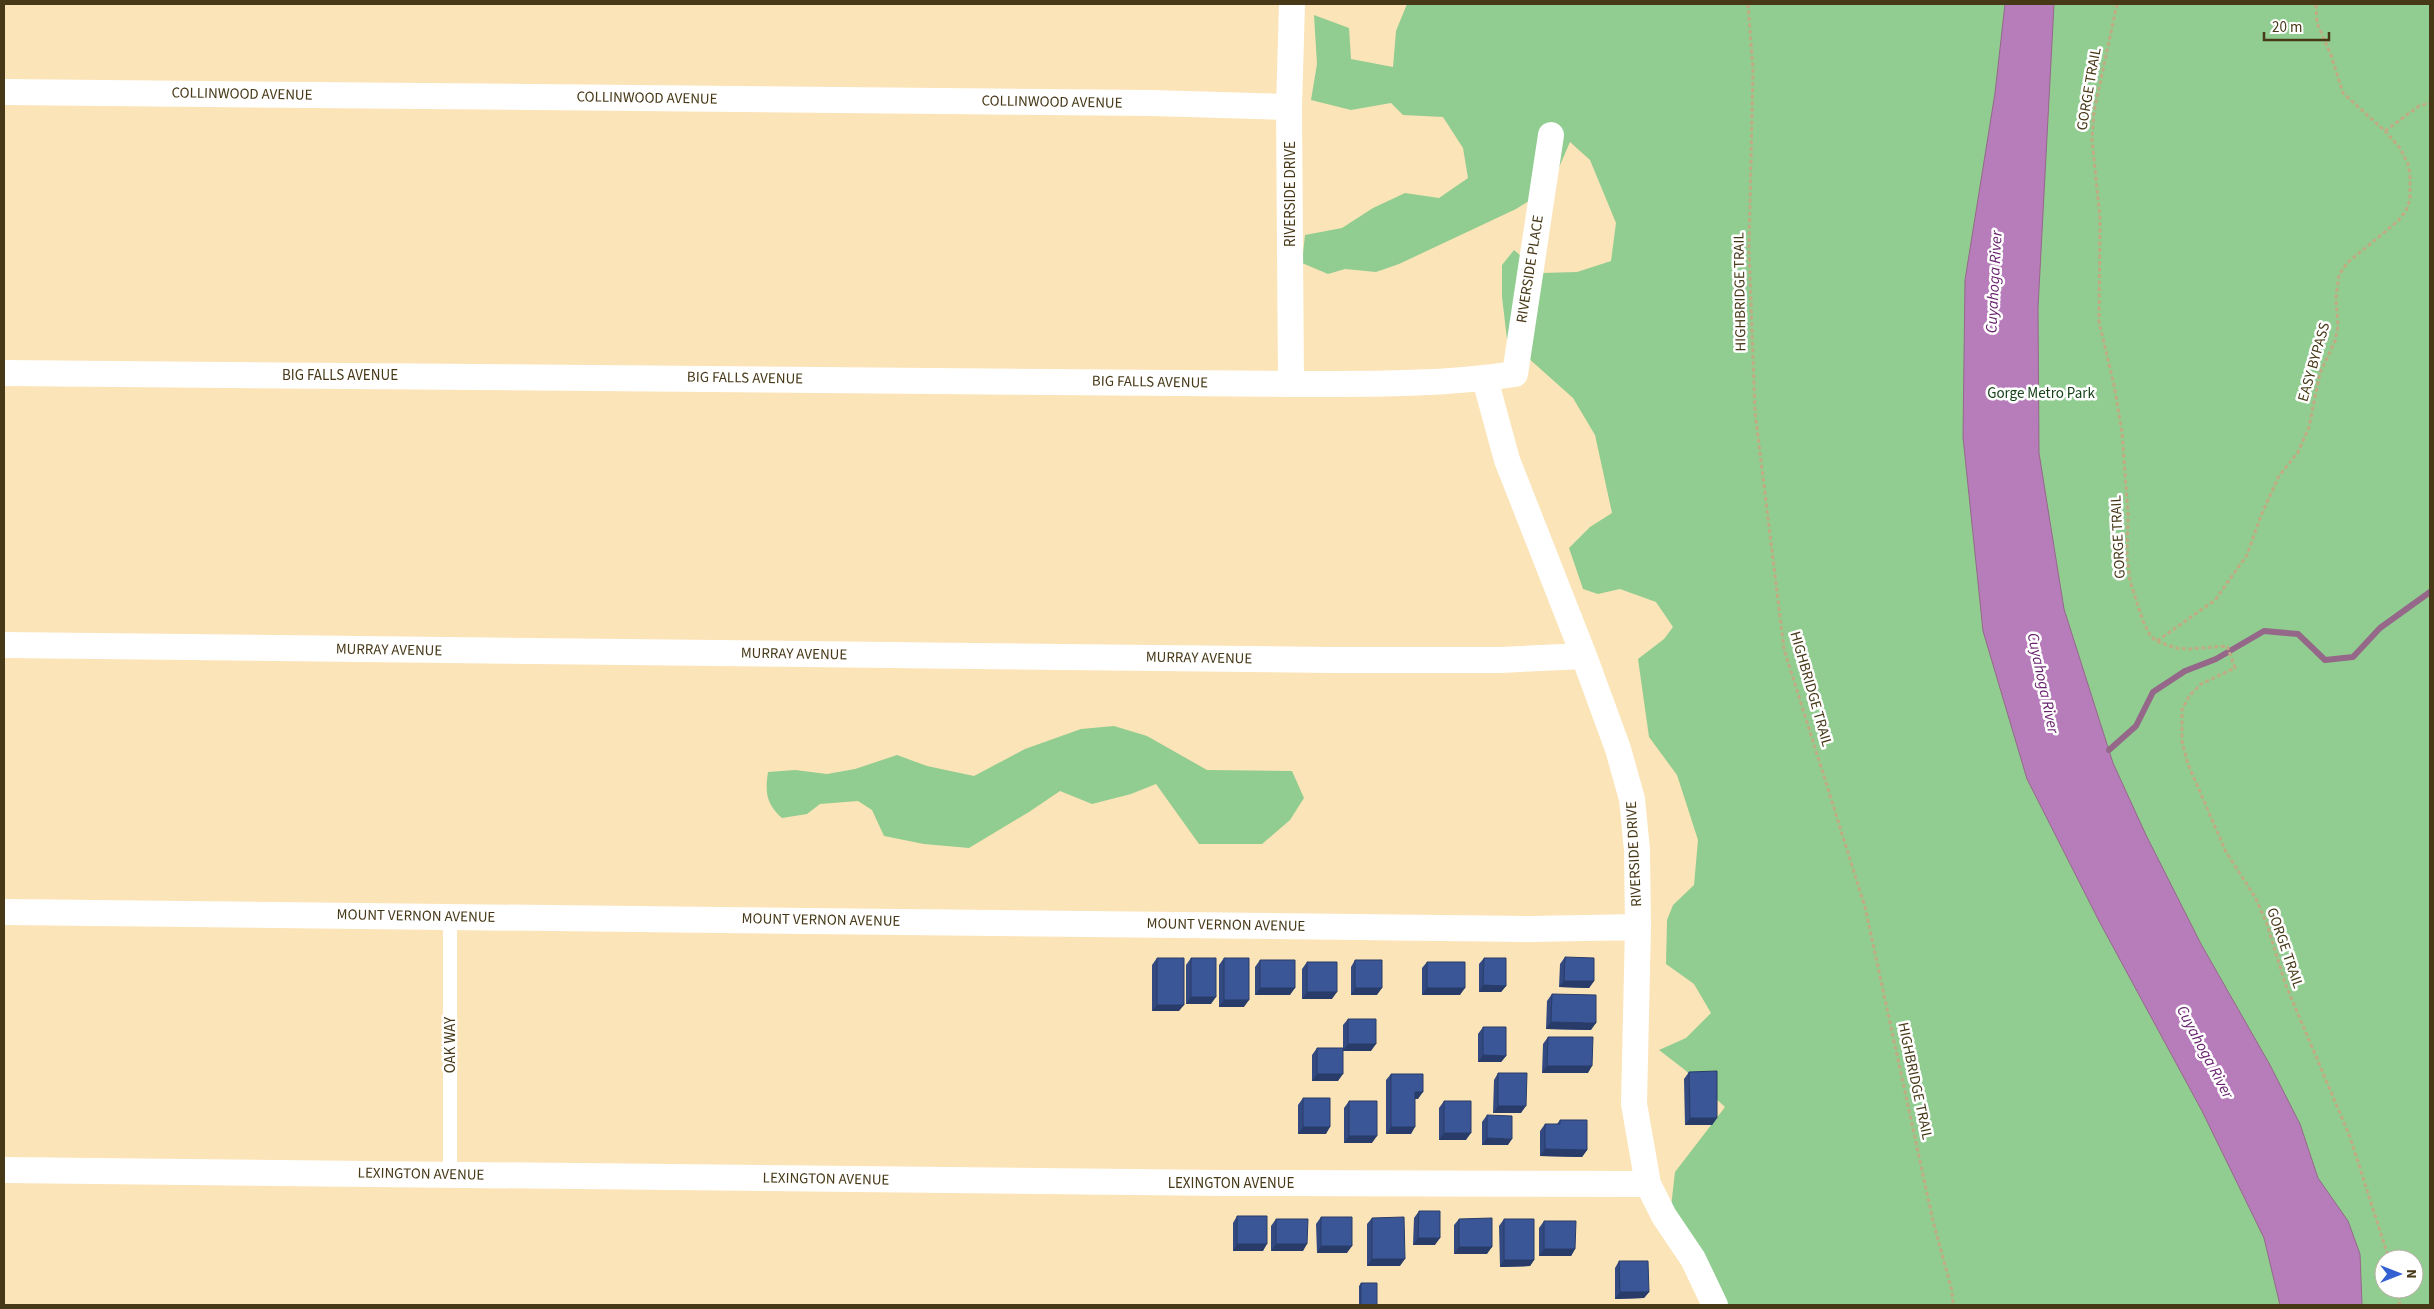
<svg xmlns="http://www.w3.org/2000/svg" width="2434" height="1309" viewBox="0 0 2434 1309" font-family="'Source Sans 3',sans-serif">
  <rect width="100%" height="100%" fill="#fbe4b7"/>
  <!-- green -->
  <path fill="#91cd91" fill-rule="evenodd" d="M 1407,4 L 2430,4 L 2430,1305 L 1728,1305 L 1671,1207 L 1675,1172 L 1725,1107 L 1685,1070 L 1659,1050 L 1686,1038 L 1711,1013 L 1694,984 L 1666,964 L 1667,920 L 1673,905 L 1694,885 L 1698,840 L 1677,775 L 1649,737 L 1638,659 L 1664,639 L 1673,627 L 1656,602 L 1620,589 L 1598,594 L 1583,589 L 1569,548 L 1590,527 L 1612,513 L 1595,435 L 1573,398 L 1507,339 L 1502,297 L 1502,265 L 1514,250 L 1541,273 L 1577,272 L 1611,261 L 1616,223 L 1590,160 L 1570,142 L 1550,188 L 1516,209 L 1399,264 L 1376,272 L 1345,269 L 1328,274 L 1302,263 L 1305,235 L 1342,228 L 1373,208 L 1405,193 L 1439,198 L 1468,178 L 1463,148 L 1443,117 L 1403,115 L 1391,103 L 1351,110 L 1311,100 L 1317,64 L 1314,15 L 1349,28 L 1351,59 L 1393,67 L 1396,31 ZM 2384,1259 L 2414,1259 L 2414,1289 L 2384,1289 Z
    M 1114,726 L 1147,736 L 1207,770 L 1292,771 L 1304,798 L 1290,820 L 1262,844 L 1199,844 L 1156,784 L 1131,794 L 1092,804 L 1060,791 L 1029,812 L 969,848 L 924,844 L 884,836 L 872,810 L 858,801 L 820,804 L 807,814 L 782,818 C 766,804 765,792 768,772 L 795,770 L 827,774 L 855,769 L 897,755 L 927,766 L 974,776 L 1025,749 L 1081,729 Z"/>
  <!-- water -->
  <path fill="#b67dba" stroke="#956889" d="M 2005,4 L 2054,4 L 2038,308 L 2039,453 L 2064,609 L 2113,763 L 2146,835 L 2201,944 L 2270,1065 L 2300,1124 L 2318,1178 L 2348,1221 L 2360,1254 L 2362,1305 L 2280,1305 L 2264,1238 L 2202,1111 L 2099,921 L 2027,779 L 1983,631 L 1963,437 L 1965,280 L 1995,93 Z"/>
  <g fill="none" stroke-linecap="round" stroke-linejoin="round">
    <!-- stream -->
    <path stroke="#956889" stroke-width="6" d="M 2109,750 L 2136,726 L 2153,692 L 2185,671 L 2216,659 L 2264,631 L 2298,634 L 2325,660 L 2353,657 L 2380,628 L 2430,592"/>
    <!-- path -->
    <path stroke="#c0ac83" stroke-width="3" stroke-dasharray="4 2.5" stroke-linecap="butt" d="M 1748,4 L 1753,70 L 1749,248 L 1755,412 L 1784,649 L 1865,907 L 1933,1221 L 1952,1291 L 1953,1305
      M 2117,4 L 2094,112 L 2092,139 L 2100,219 L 2099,322 L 2114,385 L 2122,432 L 2128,514 L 2127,556 L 2130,581 L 2143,621 L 2150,635 L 2156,641 L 2176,648 L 2190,649 L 2227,646 L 2235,668 L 2201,684 L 2189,696 L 2182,710 L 2182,742 L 2188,764 L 2226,852 L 2255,897 L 2267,924 L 2285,983 L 2350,1137 L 2389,1259
      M 2385,131 L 2419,106 L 2430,103
      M 2157,641 L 2215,600 L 2247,555 L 2262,513 L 2279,476 L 2298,452 L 2309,427 L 2320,373 L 2335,341 L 2338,326 L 2336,297 L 2339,275 L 2347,263 L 2398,221 L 2406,211 L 2410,199 L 2410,174 L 2408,164 L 2400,148 L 2385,131 L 2343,93 L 2331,55 L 2317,23 L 2316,4
      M 2397,1289 L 2400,1305"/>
    <!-- service -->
    <path stroke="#fff" stroke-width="14" d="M 450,1175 L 450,916"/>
    <!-- minor -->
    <path stroke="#fff" stroke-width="26" d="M 4,92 L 1152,103 L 1289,107
      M 4,373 L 1291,384 C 1366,384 1441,385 1515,374 L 1551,135
      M 1485,379 L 1507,460 L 1584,656 L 1618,749 L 1632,799 L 1637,850 L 1638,927 L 1634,1104 L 1648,1184 L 1664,1216 L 1693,1259 L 1715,1305
      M 1291,384 L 1289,107 L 1292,4
      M 4,645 L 1332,660 L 1500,660 L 1584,656
      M 4,912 L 1531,929 L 1638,927
      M 4,1170 L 1224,1183 L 1648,1184"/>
  </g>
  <!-- wall -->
  <path fill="#324a81" d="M 1565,957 L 1594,981 L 1589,988 L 1559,987 L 1560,964 Z
    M 1157,958 L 1179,1011 L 1152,1011 L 1152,965 Z
    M 1191,958 L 1211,1004 L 1186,1004 L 1186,965 Z
    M 1224,958 L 1244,1007 L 1219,1007 L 1219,965 Z
    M 1484,958 L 1506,986 L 1501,992 L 1479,992 L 1479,964 Z
    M 1260,960 L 1290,995 L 1255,995 L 1255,967 Z
    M 1355,960 L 1377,995 L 1351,995 L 1351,967 Z
    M 1307,962 L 1332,999 L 1302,999 L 1302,969 Z
    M 1427,962 L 1460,995 L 1422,995 L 1422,968 Z
    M 1552,994 L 1591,1030 L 1546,1029 L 1547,1001 Z
    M 1348,1019 L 1371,1051 L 1343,1051 L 1343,1025 Z
    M 1483,1027 L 1506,1056 L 1501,1062 L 1478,1062 L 1478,1034 Z
    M 1548,1037 L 1588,1073 L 1542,1073 L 1543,1044 Z
    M 1317,1048 L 1338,1081 L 1312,1081 L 1312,1055 Z
    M 1689,1072 L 1717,1118 L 1712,1125 L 1685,1125 L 1684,1079 Z
    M 1498,1073 L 1521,1113 L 1493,1113 L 1494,1080 Z
    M 1391,1074 L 1418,1099 L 1415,1099 L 1411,1134 L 1386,1134 L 1386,1080 Z
    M 1303,1098 L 1326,1134 L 1298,1134 L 1298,1105 Z
    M 1349,1101 L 1372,1143 L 1344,1143 L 1344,1108 Z
    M 1444,1101 L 1466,1140 L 1439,1140 L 1439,1108 Z
    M 1487,1115 L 1508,1145 L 1482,1145 L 1482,1122 Z
    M 1560,1120 L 1587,1150 L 1582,1157 L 1540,1156 L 1540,1131 L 1545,1124 L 1557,1124 Z
    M 1419,1211 L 1435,1245 L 1413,1245 L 1414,1218 Z
    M 1237,1216 L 1263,1251 L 1233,1251 L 1233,1223 Z
    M 1321,1217 L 1347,1253 L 1317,1253 L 1316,1224 Z
    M 1372,1218 L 1400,1266 L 1367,1266 L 1367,1224 Z
    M 1276,1219 L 1303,1251 L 1271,1251 L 1271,1226 Z
    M 1459,1219 L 1487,1254 L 1454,1254 L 1454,1225 Z
    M 1504,1219 L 1534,1260 L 1530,1266 L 1500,1267 L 1499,1226 Z
    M 1544,1221 L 1575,1249 L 1571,1256 L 1539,1256 L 1539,1228 Z
    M 1619,1261 L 1649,1292 L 1644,1298 L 1615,1299 L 1615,1268 Z
    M 1361,1283 L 1377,1305 L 1359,1305 L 1359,1286 Z"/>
  <!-- shaded-wall -->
  <path fill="#293c69" d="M 1564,981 L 1594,981 L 1589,988 L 1559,987 Z
    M 1483,985 L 1506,986 L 1501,992 L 1479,992 Z
    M 1260,988 L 1295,988 L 1290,995 L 1255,995 Z
    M 1355,988 L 1382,988 L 1377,995 L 1351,995 Z
    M 1427,988 L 1465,988 L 1460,995 L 1422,995 Z
    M 1307,992 L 1337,992 L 1332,999 L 1302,999 Z
    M 1191,997 L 1216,997 L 1211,1004 L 1186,1004 Z
    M 1224,1000 L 1249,1000 L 1244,1007 L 1219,1007 Z
    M 1157,1005 L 1184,1005 L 1179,1011 L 1152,1011 Z
    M 1551,1022 L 1596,1023 L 1591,1030 L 1546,1029 Z
    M 1348,1044 L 1376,1044 L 1371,1051 L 1343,1051 Z
    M 1483,1055 L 1506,1056 L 1501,1062 L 1478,1062 Z
    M 1547,1066 L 1592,1066 L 1588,1073 L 1542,1073 Z
    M 1317,1074 L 1343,1074 L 1338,1081 L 1312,1081 Z
    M 1415,1092 L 1423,1092 L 1418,1099 L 1411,1099 Z
    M 1498,1106 L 1526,1106 L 1521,1113 L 1493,1113 Z
    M 1690,1118 L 1717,1118 L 1712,1125 L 1685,1125 Z
    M 1303,1127 L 1330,1127 L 1326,1134 L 1298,1134 Z
    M 1391,1127 L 1415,1127 L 1411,1134 L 1386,1134 Z
    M 1444,1133 L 1471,1133 L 1466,1140 L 1439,1140 Z
    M 1349,1136 L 1377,1136 L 1372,1143 L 1344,1143 Z
    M 1487,1138 L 1512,1139 L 1508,1145 L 1482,1145 Z
    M 1545,1149 L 1587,1150 L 1582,1157 L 1540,1156 Z
    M 1418,1238 L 1440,1238 L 1435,1245 L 1413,1245 Z
    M 1237,1244 L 1267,1244 L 1263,1251 L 1233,1251 Z
    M 1276,1244 L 1307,1244 L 1303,1251 L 1271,1251 Z
    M 1321,1246 L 1352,1246 L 1347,1253 L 1317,1253 Z
    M 1459,1247 L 1492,1247 L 1487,1254 L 1454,1254 Z
    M 1544,1249 L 1575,1249 L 1571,1256 L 1539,1256 Z
    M 1372,1259 L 1405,1259 L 1400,1266 L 1367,1266 Z
    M 1504,1260 L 1534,1260 L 1530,1266 L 1500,1267 Z
    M 1620,1292 L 1649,1292 L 1644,1298 L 1615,1299 Z"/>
  <!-- building -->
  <path fill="#3a5696" stroke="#293c69" d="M 1565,957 L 1594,958 L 1594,981 L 1564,981 Z
    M 1157,958 L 1184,958 L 1184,1005 L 1157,1005 Z
    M 1191,958 L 1216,958 L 1216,997 L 1191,997 Z
    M 1224,958 L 1249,958 L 1249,1000 L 1224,1000 Z
    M 1484,958 L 1506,958 L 1506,986 L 1483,985 Z
    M 1260,960 L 1295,960 L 1295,988 L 1260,988 Z
    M 1355,960 L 1382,960 L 1382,988 L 1355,988 Z
    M 1307,962 L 1337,962 L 1337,992 L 1307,992 Z
    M 1427,962 L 1465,962 L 1465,988 L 1427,988 Z
    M 1552,994 L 1596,995 L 1596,1023 L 1551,1022 Z
    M 1348,1019 L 1376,1019 L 1376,1044 L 1348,1044 Z
    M 1483,1027 L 1506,1027 L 1506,1056 L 1483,1055 Z
    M 1548,1037 L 1593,1037 L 1592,1066 L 1547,1066 Z
    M 1317,1048 L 1343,1048 L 1343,1074 L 1317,1074 Z
    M 1717,1071 L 1717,1118 L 1690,1118 L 1689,1072 Z
    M 1498,1073 L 1527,1073 L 1526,1106 L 1498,1106 Z
    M 1391,1074 L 1423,1074 L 1423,1092 L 1415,1092 L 1415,1127 L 1391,1127 Z
    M 1303,1098 L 1330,1098 L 1330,1127 L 1303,1127 Z
    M 1349,1101 L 1377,1101 L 1377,1136 L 1349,1136 Z
    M 1444,1101 L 1471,1101 L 1471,1133 L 1444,1133 Z
    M 1487,1115 L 1512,1116 L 1512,1139 L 1487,1138 Z
    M 1560,1120 L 1587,1120 L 1587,1150 L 1545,1149 L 1545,1124 L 1560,1124 Z
    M 1419,1211 L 1440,1211 L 1440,1238 L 1418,1238 Z
    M 1237,1216 L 1267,1216 L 1267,1244 L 1237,1244 Z
    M 1321,1217 L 1352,1217 L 1352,1246 L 1321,1246 Z
    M 1404,1217 L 1405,1259 L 1372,1259 L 1372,1218 Z
    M 1492,1218 L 1492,1247 L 1459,1247 L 1459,1219 Z
    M 1276,1219 L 1308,1219 L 1307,1244 L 1276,1244 Z
    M 1504,1219 L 1534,1219 L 1534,1260 L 1504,1260 Z
    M 1544,1221 L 1576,1221 L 1575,1249 L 1544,1249 Z
    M 1619,1261 L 1648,1261 L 1649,1292 L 1620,1292 Z
    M 1361,1283 L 1377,1283 L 1377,1305 L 1361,1305 Z"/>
  <g text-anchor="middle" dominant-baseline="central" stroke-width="5" stroke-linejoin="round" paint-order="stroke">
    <!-- street labels -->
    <g font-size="15" fill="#473817" stroke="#fff">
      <text transform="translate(2089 89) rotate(-80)">GORGE TRAIL</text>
      <text transform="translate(242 94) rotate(1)">COLLINWOOD AVENUE</text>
      <text transform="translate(647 98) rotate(1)">COLLINWOOD AVENUE</text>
      <text transform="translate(1052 102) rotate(1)">COLLINWOOD AVENUE</text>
      <text transform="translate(1290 194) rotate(-90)">RIVERSIDE DRIVE</text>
      <text transform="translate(1530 269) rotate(-81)">RIVERSIDE PLACE</text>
      <text transform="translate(1740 292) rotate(-91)">HIGHBRIDGE TRAIL</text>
      <text transform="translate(2314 362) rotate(-74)">EASY BYPASS</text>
      <text x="340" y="375">BIG FALLS AVENUE</text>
      <text transform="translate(745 378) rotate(1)">BIG FALLS AVENUE</text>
      <text transform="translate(1150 382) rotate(1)">BIG FALLS AVENUE</text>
      <text transform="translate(2118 537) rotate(-93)">GORGE TRAIL</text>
      <text transform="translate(389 650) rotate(1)">MURRAY AVENUE</text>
      <text transform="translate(794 654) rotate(1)">MURRAY AVENUE</text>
      <text transform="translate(1199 658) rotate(1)">MURRAY AVENUE</text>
      <text transform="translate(1811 689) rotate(74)">HIGHBRIDGE TRAIL</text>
      <text transform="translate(1634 854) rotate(-93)">RIVERSIDE DRIVE</text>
      <text transform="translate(416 916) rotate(1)">MOUNT VERNON AVENUE</text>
      <text transform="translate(821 920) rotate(1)">MOUNT VERNON AVENUE</text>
      <text transform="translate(1226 925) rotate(1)">MOUNT VERNON AVENUE</text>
      <text transform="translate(2285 948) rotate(71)">GORGE TRAIL</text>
      <text transform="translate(450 1045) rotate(-90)">OAK WAY</text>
      <text transform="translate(1915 1081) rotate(78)">HIGHBRIDGE TRAIL</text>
      <text transform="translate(421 1174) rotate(1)">LEXINGTON AVENUE</text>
      <text transform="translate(826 1179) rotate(1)">LEXINGTON AVENUE</text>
      <text x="1231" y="1183">LEXINGTON AVENUE</text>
    </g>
    <!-- park labels -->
    <g font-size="15" fill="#164219" stroke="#fff">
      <text x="2041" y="393">Gorge Metro Park</text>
    </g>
    <!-- water labels -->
    <g font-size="16" font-style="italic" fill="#68226e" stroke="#fff">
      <text transform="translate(1994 282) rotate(-87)">Cuyahoga River</text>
      <text transform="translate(2043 683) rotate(78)">Cuyahoga River</text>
      <text transform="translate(2205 1052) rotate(62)">Cuyahoga River</text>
    </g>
  </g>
  <!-- border -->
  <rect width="2434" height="1309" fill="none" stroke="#473817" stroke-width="10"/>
  <!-- north arrow -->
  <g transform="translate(2399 1274) rotate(90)"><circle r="24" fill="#ffffff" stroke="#b5afa2"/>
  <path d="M0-4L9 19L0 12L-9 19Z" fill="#3461d1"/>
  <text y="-8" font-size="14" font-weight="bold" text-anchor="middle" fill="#473817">N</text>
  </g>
  <!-- scale -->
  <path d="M2264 32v8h65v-8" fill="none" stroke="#473817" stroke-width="2.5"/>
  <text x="2272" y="32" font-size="15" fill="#473817" stroke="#ffffff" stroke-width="4" paint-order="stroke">20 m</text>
</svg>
